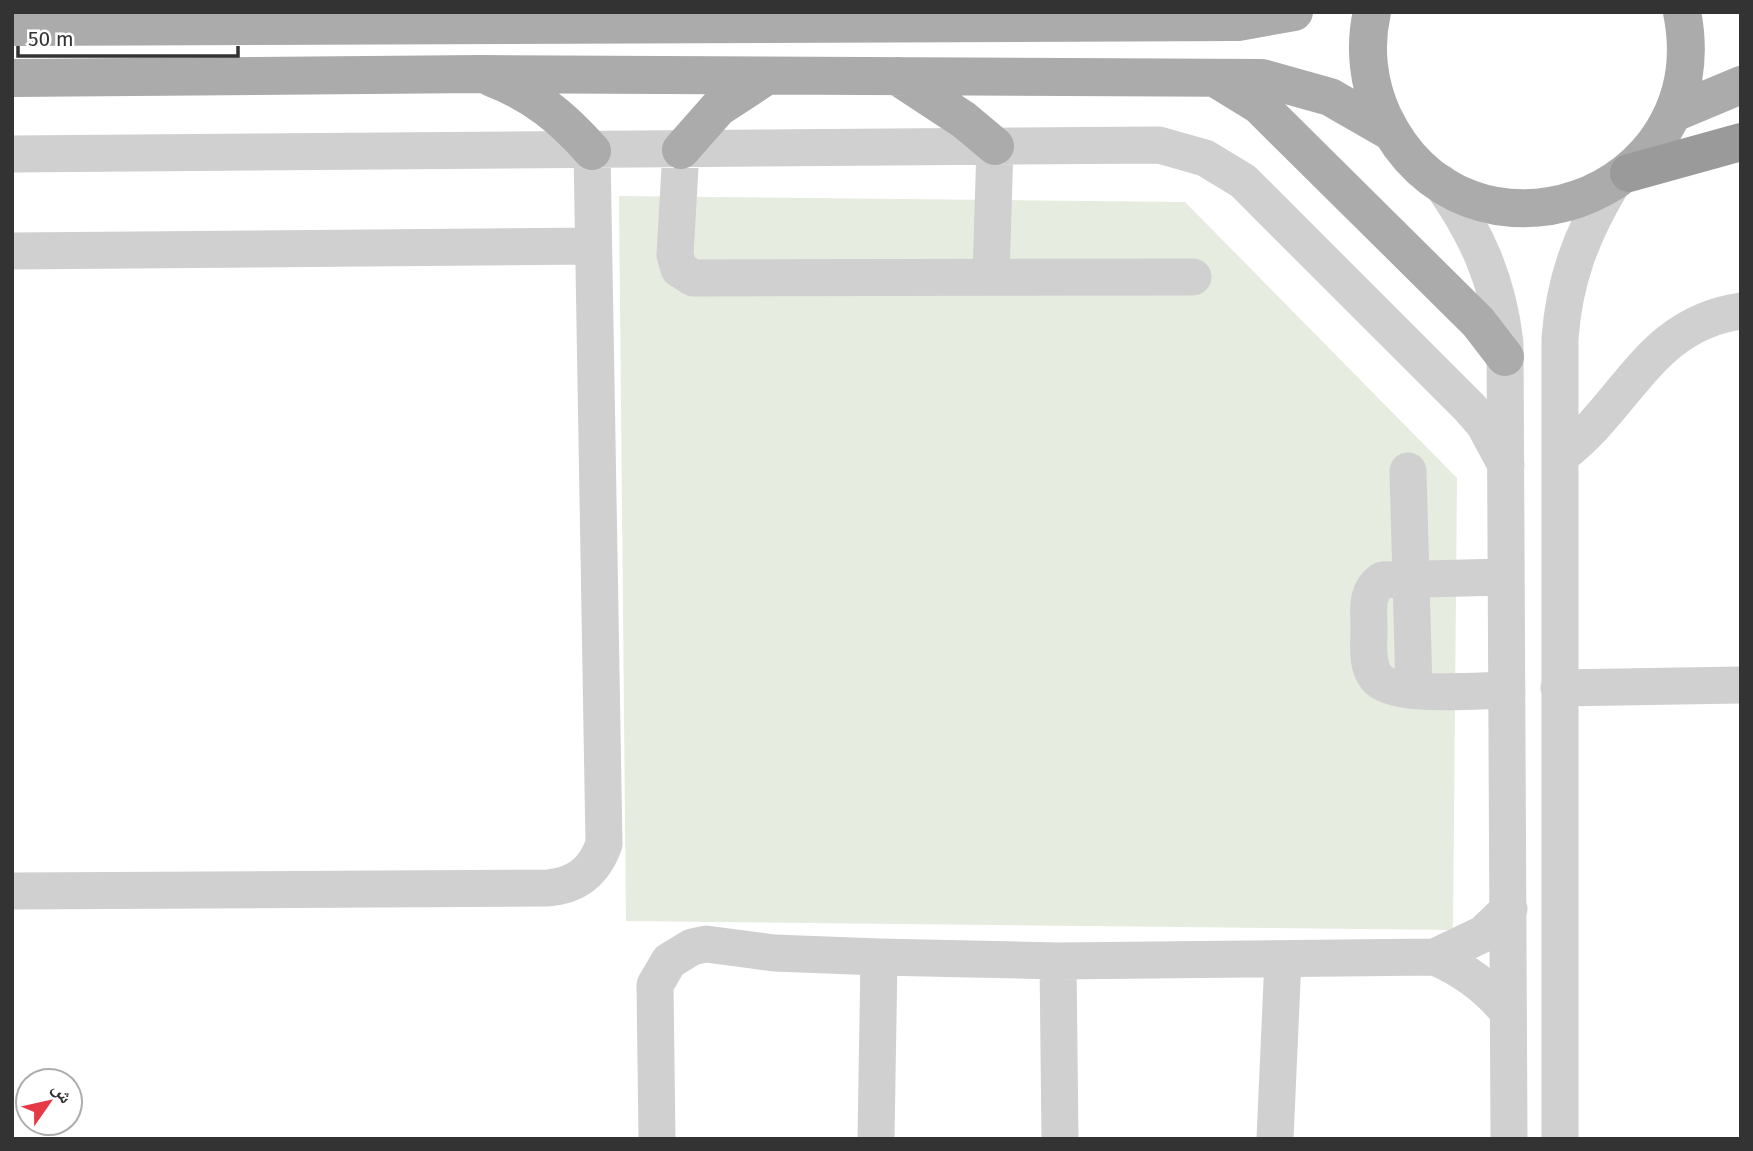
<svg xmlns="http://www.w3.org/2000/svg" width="1753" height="1151" viewBox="0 0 1753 1151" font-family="'Fira Sans','Noto Naskh Arabic',sans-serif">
  <rect width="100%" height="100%" fill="#fff"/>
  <!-- green -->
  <path fill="#e6ecdf" d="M 619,196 L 1185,202 L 1457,478 L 1453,930 L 626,921 Z"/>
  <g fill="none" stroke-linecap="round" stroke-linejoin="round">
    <!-- minor -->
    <path stroke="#d0d0d0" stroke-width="37" d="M 681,150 L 675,255 L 679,269 L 693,278 L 1193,277
      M 12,154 L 1159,145 L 1205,158 L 1243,181 L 1469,407 L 1484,424 L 1506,465
      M 1441,183 C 1477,234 1498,281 1505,343 L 1509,1139
      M 12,251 L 593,246
      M 991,277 L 995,146
      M 1560,456 C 1627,407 1648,324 1741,311
      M 1408,471 L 1414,690
      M 1506,577 L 1382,580 C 1365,592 1369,611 1369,630 C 1369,645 1366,664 1376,677 C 1392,699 1479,690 1507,690
      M 1559,688 L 1741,685
      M 12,891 L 547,888 C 576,886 594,872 604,844 L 592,151
      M 1435,957 C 1465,970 1488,987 1508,1012
      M 1058,961 L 1060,1139
      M 657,1139 L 655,985 L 669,961 L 692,947 L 706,944 L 774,953 L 879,957 L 1058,961 L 1435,957 L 1483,934 L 1509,909
      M 876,1139 L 879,957
      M 1275,1139 L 1283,959
      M 1560,1139 L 1560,339 C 1564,281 1581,236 1610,187"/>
    <!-- major -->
    <path stroke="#ababab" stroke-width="38" d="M 1372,12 C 1364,47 1368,84 1383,116 C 1465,288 1720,200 1682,12
      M 12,27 L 1238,22 L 1294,12
      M 897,76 L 964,120 L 995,146
      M 12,78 L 481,74 L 1262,78 L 1330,97 L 1391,132
      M 492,78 C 534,94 563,118 592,151
      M 1215,78 L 1259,105 L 1478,322 L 1505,357
      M 1674,113 L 1741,85
      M 681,150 L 718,108 L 765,77"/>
    <!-- highway -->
    <path stroke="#9a9a9a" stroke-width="38" d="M 1629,173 L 1741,142"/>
  </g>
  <!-- border -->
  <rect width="1753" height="1151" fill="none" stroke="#333333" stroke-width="28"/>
  <!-- north arrow -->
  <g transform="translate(49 1102) rotate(56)"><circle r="33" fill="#ffffff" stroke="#adadad" stroke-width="2"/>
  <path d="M0-5L12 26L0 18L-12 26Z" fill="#e63946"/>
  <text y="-10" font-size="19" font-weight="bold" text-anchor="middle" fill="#333333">ش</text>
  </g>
  <!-- scale -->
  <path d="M18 46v10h220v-10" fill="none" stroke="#333333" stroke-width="3.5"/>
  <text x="28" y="46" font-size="21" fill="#333333" stroke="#ffffff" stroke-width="5" paint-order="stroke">50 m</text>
</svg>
